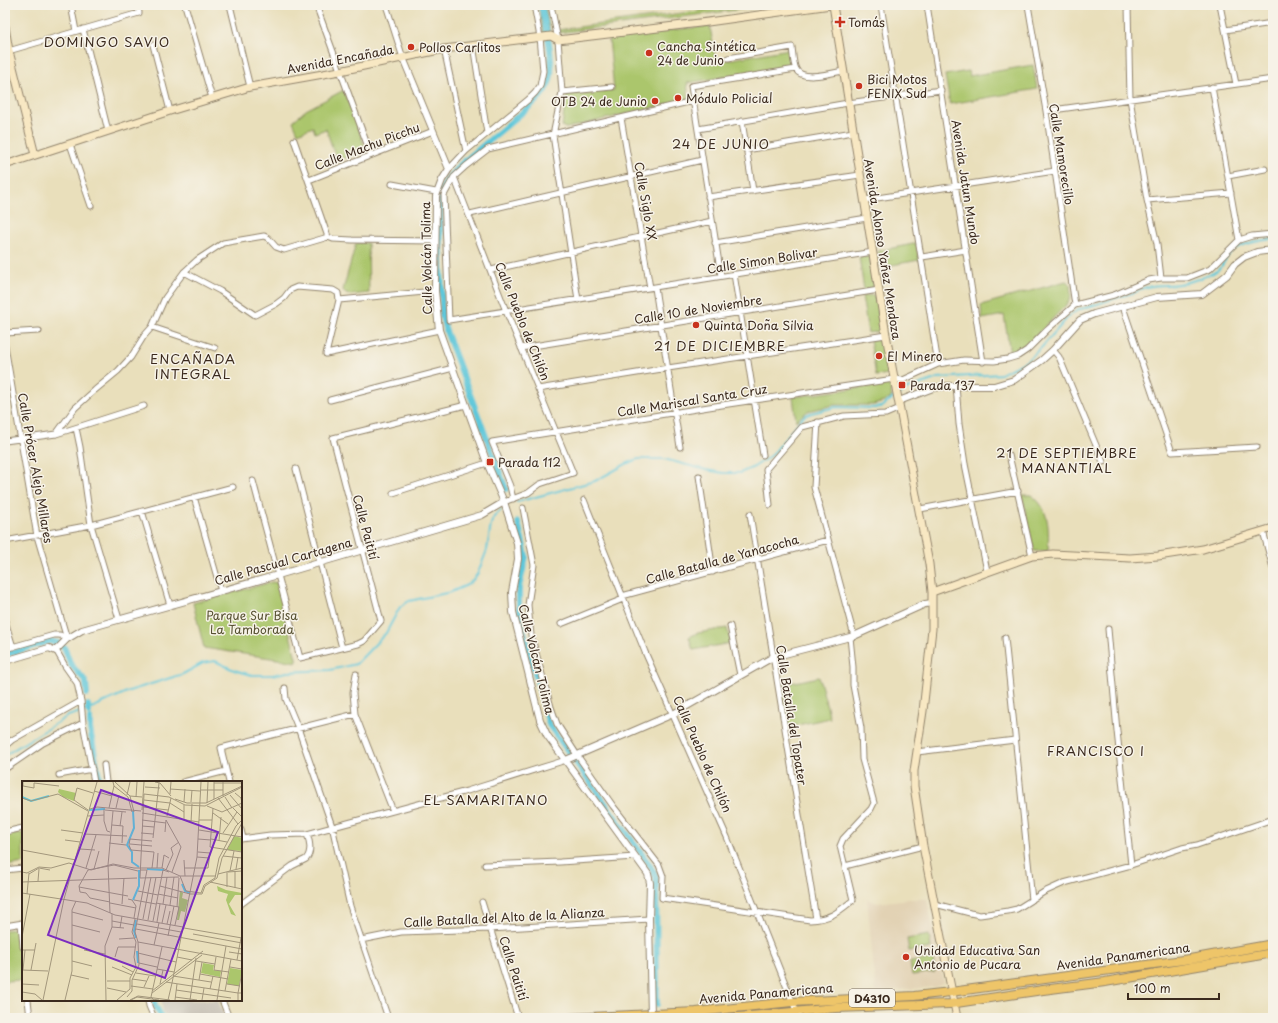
<svg xmlns="http://www.w3.org/2000/svg" width="1278" height="1023" viewBox="0 0 1278 1023" font-family="'Playpen Sans',sans-serif">
  <rect width="100%" height="100%" fill="#f7f3e8"/>
  <filter id="ink" filterUnits="userSpaceOnUse"><feTurbulence type="fractalNoise" baseFrequency=".025" numOctaves="2"/><feDisplacementMap in="SourceGraphic" scale="8" xChannelSelector="R" yChannelSelector="G"/><feConvolveMatrix kernelMatrix="1 2 1 2 8 2 1 2 1" color-interpolation-filters="sRGB"/></filter>
  <filter id="wash" filterUnits="userSpaceOnUse"><feTurbulence type="fractalNoise" baseFrequency=".012" numOctaves="4" result="noise"/><feDisplacementMap in="SourceGraphic" scale="16" xChannelSelector="R" yChannelSelector="G"/><feGaussianBlur stdDeviation="0.9" result="paint"/><feColorMatrix in="noise" values="0 0 0 0 0 0 0 0 0 0 0 0 0 0 0 0 0 1.4 0 .05"/><feComposite in="paint" operator="in"/></filter>
  <g filter="url(#wash)">
    <rect width="100%" height="100%" fill="#e9dfbb"/>
    <!-- built -->
    <path fill="#e2d2b4" d="M 867,899 L 877,903 L 909,899 L 927,899 L 944,982 L 935,987 L 876,992 Z"/>
    <!-- industrial -->
    <path fill="#c9c3b8" d="M 161,1000 L 218,1000 L 225,1018 L 168,1018 L 163,1012 Z"/>
    <!-- green -->
    <path fill="#abc66c" stroke="#737845" d="M 538,5 L 545,5 L 550,31 L 543,33 Z
      M 742,5 L 775,5 L 557,33 L 557,30 Z
      M 710,26 L 716,62 L 789,49 L 791,66 L 687,83 L 689,99 L 567,128 L 565,128 L 562,126 L 566,97 L 568,94 L 614,90 L 609,39 L 615,38 L 615,36 Z
      M 1033,65 L 1037,89 L 950,104 L 945,75 L 968,71 L 969,76 Z
      M 344,90 L 365,147 L 363,151 L 337,161 L 326,129 L 315,133 L 313,127 L 298,133 L 293,121 L 306,110 Z
      M 356,243 L 368,243 L 369,293 L 351,295 L 346,294 L 343,290 Z
      M 913,244 L 916,244 L 919,260 L 881,267 L 878,251 Z
      M 868,256 L 870,258 L 874,286 L 873,289 L 864,290 L 859,257 Z
      M 1066,281 L 1070,284 L 1071,296 L 1068,303 L 1025,347 L 1019,351 L 1010,353 L 1004,315 L 982,319 L 981,305 Z
      M 873,295 L 876,297 L 881,329 L 877,332 L 868,333 L 862,296 Z
      M 880,339 L 883,340 L 888,372 L 887,374 L 876,376 L 870,340 Z
      M 887,384 L 889,385 L 892,397 L 884,402 L 873,405 L 834,405 L 808,411 L 796,421 L 793,397 Z
      M 1022,495 L 1031,495 C 1050,508 1049,530 1048,551 L 1034,551 Z
      M 272,582 L 277,583 L 297,662 L 204,648 L 193,603 Z
      M 727,628 L 731,643 L 693,650 L 689,637 L 698,633 Z
      M 819,677 L 830,718 L 788,727 L 781,685 Z
      M 23,833 L 23,863 L 5,866 L 5,835 Z
      M 18,929 L 23,980 L 5,981 L 5,930 Z
      M 929,935 L 931,948 L 909,951 L 907,939 Z
      M 933,959 L 935,972 L 912,975 L 910,962 Z"/>
    <g fill="none" stroke-linecap="round" stroke-linejoin="round">
      <!-- stream -->
      <path stroke="#5ec7da" stroke-width="2" d="M 899,394 L 905,390 L 938,378 L 1001,374 L 1010,369 L 1025,362 L 1042,347 L 1069,316 L 1078,310 L 1136,292 C 1150,282 1168,287 1184,283 C 1193,281 1204,277 1213,273 C 1224,268 1223,261 1230,253 C 1237,244 1262,240 1273,239
        M 517,502 L 595,481 L 626,464 L 638,459 L 664,459 L 706,470 L 723,473 L 740,473 L 754,467 L 772,455 L 804,416 L 811,413 L 836,407 L 873,408 L 881,407 L 896,396
        M 5,755 L 68,716 L 87,710 L 129,691 L 183,674 L 203,663 L 215,661 L 234,670 L 252,675 L 273,675 L 287,672 L 330,670 L 356,664 L 386,633 L 400,607 L 409,601 L 451,592 L 467,585 L 473,580 L 478,573 L 487,550 L 491,524 L 494,517 L 501,510"/>
      <!-- canal -->
      <path stroke="#5ec7da" stroke-width="6" d="M 506,489 L 446,331 L 442,317 L 440,195 C 441,184 453,172 461,164 L 536,101 C 542,95 547,89 550,80 C 555,61 545,25 541,5
        M 518,522 L 526,556 L 519,587 L 519,613 L 549,725 L 649,864 L 656,877 L 657,1004
        M 5,655 L 50,641 L 58,643 L 64,647 L 71,665 L 83,678 L 86,683 L 87,694
        M 88,705 L 89,713
        M 90,719 L 90,729 L 100,782
        M 154,1000 L 155,1005 L 162,1018"/>
    </g>
  </g>
  <g filter="url(#ink)">
    <g fill="none" stroke-linecap="round" stroke-linejoin="round">
      <!-- minor casing -->
      <g stroke="#92846c" stroke-width="7">
        <path id="minor" d="M 71,5 L 76,31
          M 185,5 L 212,98
          M 230,5 L 250,87
          M 316,5 L 371,155
          M 386,5 L 403,58
          M 551,5 L 558,40 L 562,92 L 553,135 L 578,300
          M 881,5 L 938,364
          M 927,5 L 983,362
          M 1028,5 L 1046,111 L 1075,305
          M 1128,5 L 1130,99 L 1147,200 L 1157,244 L 1161,278
          M 1220,5 L 1236,84
          M 83,29 L 108,131
          M 1225,30 L 1273,23
          M 153,45 L 170,111
          M 473,45 L 487,133
          M 444,49 L 466,151
          M 5,52 L 139,13 L 138,5
          M 728,58 L 792,47 C 793,54 793,63 796,69 C 801,82 832,73 843,71
          M 1212,87 L 1239,240
          M 562,92 L 612,87
          M 693,101 L 488,149 L 466,166 L 454,177 L 444,195 L 449,320 L 873,252
          M 1046,111 L 1273,79
          M 621,118 L 650,288
          M 742,121 L 753,191
          M 698,129 L 848,103 L 941,90
          M 294,140 L 328,237
          M 70,144 L 91,206
          M 746,150 L 853,132
          M 449,169 L 466,151 L 529,99 L 535,93 L 540,86 L 543,71 L 540,37 L 534,5
          M 1228,176 L 1265,169
          M 454,177 L 506,311 L 573,473 L 540,484 L 528,493 L 504,502
          M 309,180 L 433,131
          M 392,184 L 436,192
          M 708,197 L 860,175
          M 864,200 L 1055,171
          M 1147,200 L 1231,193
          M 470,214 L 702,160
          M 715,243 L 867,218
          M 922,257 L 966,250
          M 491,270 L 712,221
          M 184,272 L 220,291 L 255,315 L 276,304 L 284,298 L 290,290 L 297,287 L 333,290 L 338,293 L 339,300 L 435,291
          M 734,274 L 763,455
          M 721,276 L 691,86 L 796,69
          M 655,288 L 680,447
          M 339,300 L 326,354 L 439,330
          M 1123,307 L 1172,452 L 1257,447
          M 152,327 L 215,348
          M 5,333 L 39,331
          M 5,346 L 37,536 L 67,639
          M 521,348 L 879,290
          M 1053,350 L 1059,357 L 1103,462
          M 956,385 L 959,424 L 965,464 L 987,571
          M 538,389 L 668,368 L 886,335
          M 330,400 L 453,368
          M 818,422 L 814,487 L 854,636
          M 76,428 L 80,447 L 91,525 L 119,619
          M 56,434 L 75,408 L 95,390 L 118,371 L 131,357 L 144,336 L 152,327 L 165,298 L 184,272 L 197,260 L 223,243 L 264,236 L 268,238 L 276,247 L 284,250 L 328,237 L 333,239 L 352,240 L 435,241
          M 5,441 L 56,434 L 144,406
          M 1009,455 L 1032,556
          M 296,469 L 342,648
          M 699,476 L 713,572
          M 253,481 L 300,658 L 358,644 L 364,641 L 381,621 L 333,438 L 466,405
          M 393,493 L 487,463
          M 194,497 L 221,591
          M 513,499 L 510,486 L 492,442 L 715,406 L 894,379 L 903,380 L 938,364 L 964,360 L 994,361 L 1008,359 L 1018,356 L 1027,350 L 1047,330 L 1075,305 L 1114,295 L 1149,280 L 1161,278 L 1187,278 L 1210,269 L 1239,240 L 1252,236 L 1273,234
          M 584,500 L 645,652 L 727,837 L 799,1018
          M 770,505 L 766,469 L 802,427 L 844,416 L 886,414 L 900,408
          M 523,508 L 534,565 L 528,605 L 531,635 L 551,707 L 557,724 L 577,755 L 613,806 L 659,865 L 663,876 L 662,898 L 810,920 C 831,919 838,912 853,900 L 840,846 L 843,839 L 871,809 L 874,803 L 862,759 L 861,728 L 853,685 L 853,667 L 850,637
          M 920,509 L 1018,491
          M 142,511 L 170,605
          M 750,514 L 816,919
          M 1263,531 L 1273,568
          M 5,541 L 91,525 L 233,487
          M 622,596 L 828,540
          M 5,621 L 13,647
          M 561,624 L 623,599
          M 730,626 L 740,675
          M 1108,629 L 1117,731 L 1131,865
          M 1005,638 L 1032,900
          M 5,649 L 54,635 L 60,635 L 67,639
          M 56,650 L 65,666 L 77,683 L 81,701 L 83,723 L 94,782
          M 356,674 L 353,693 L 355,714 L 393,811
          M 285,688 L 286,699 L 298,728 L 332,826 L 350,906 L 388,1018
          M 5,746 L 12,740 L 81,701
          M 917,752 L 1015,740
          M 104,765 L 106,782
          M 5,769 L 43,743 L 83,723
          M 59,775 L 92,769
          M 183,782 L 226,771
          M 229,782 L 221,748 L 355,714
          M 241,830 L 243,838
          M 5,832 L 23,828
          M 241,839 L 270,835 L 307,834 L 467,791 L 566,760
          M 485,865 L 560,862 L 635,857
          M 845,866 L 923,846
          M 5,870 L 23,868
          M 482,902 L 518,1018
          M 241,904 L 292,866 L 306,859 C 312,852 310,842 307,834
          M 935,904 L 970,913 L 980,915 L 1008,911 L 1017,909 L 1044,892 L 1064,883 L 1131,865 L 1182,848 L 1197,845 L 1273,819
          M 21,923 L 23,947
          M 5,926 L 23,923
          M 361,940 L 401,932 L 490,929 L 649,919
          M 28,1000 L 30,1018
          M 148,1000 L 149,1006 L 154,1018
          M 222,1000 L 229,1018"/>
      </g>
      <!-- tertiary casing -->
      <g stroke="#92846c" stroke-width="8">
        <path id="tertiary" d="M 403,58 L 449,169 L 442,180 L 436,196 L 435,291 L 439,330 L 487,463 L 504,502 L 517,543 L 518,559 L 512,592 L 513,612 L 540,720 L 547,735 L 648,874 L 650,883 L 649,919 L 651,1017
          M 899,401 L 933,388 L 946,386 L 994,386 L 1014,380 L 1042,360 L 1053,350 L 1080,320 L 1094,314 L 1157,297 L 1202,294 L 1227,275 L 1235,264 L 1244,257 L 1257,252 L 1273,250
          M 56,650 L 67,639 L 82,630 L 278,575 L 482,515 L 504,502
          M 5,661 L 49,648 L 56,651
          M 566,760 L 673,714 L 773,657 L 854,636 L 925,604 L 932,603"/>
      </g>
      <!-- secondary casing -->
      <g stroke="#92846c" stroke-width="9">
        <path id="secondary" d="M 833,5 L 886,335 L 929,564 L 932,592 L 932,629 L 923,711 L 914,771 L 914,786 L 923,846 L 957,1018
          M 5,27 L 9,51 L 35,155
          M 5,165 L 170,111 L 250,87 L 340,71 L 444,49 L 551,36 L 558,40 L 708,22 L 831,5
          M 932,592 L 1032,556 L 1053,554 L 1130,558 L 1158,556 L 1203,549 L 1273,528"/>
      </g>
      <!-- primary casing -->
      <g stroke="#92846c" stroke-width="10">
        <path id="primary" d="M 568,1018 L 696,1012 L 792,1002 L 914,996 L 951,992 L 1190,959 L 1273,944
          M 727,1018 L 836,1008 L 950,1004 L 1043,990 L 1105,982 L 1273,953"/>
      </g>
      <!-- minor -->
      <use href="#minor" stroke="#fff" stroke-width="5"/>
      <!-- tertiary -->
      <use href="#tertiary" stroke="#fff" stroke-width="6"/>
      <!-- secondary -->
      <use href="#secondary" stroke="#f8e8c3" stroke-width="7"/>
      <!-- primary -->
      <use href="#primary" stroke="#eec569" stroke-width="8"/>
    </g>
  </g>
  <!-- markers -->
  <g fill="#c8321e" stroke="#f7f3e8" stroke-width="1.5">
    <path d="M838 16h4v4h4v4h-4v4h-4v-4h-4v-4h4z"/>
    <circle cx="411" cy="47" r="4"/>
    <circle cx="649" cy="53" r="4"/>
    <circle cx="859" cy="86" r="4"/>
    <circle cx="678" cy="98" r="4"/>
    <circle cx="655" cy="101" r="4"/>
    <circle cx="696" cy="325" r="4"/>
    <circle cx="879" cy="356" r="4"/>
    <rect x="898" y="381" width="8" height="8" rx="2"/>
    <rect x="486" y="458" width="8" height="8" rx="2"/>
    <circle cx="906" cy="957" r="4"/>
  </g>
  <g text-anchor="middle" dominant-baseline="central" stroke-width="3" stroke-linejoin="round" paint-order="stroke">
    <!-- shield labels -->
    <rect fill="#f7f3e8" stroke="#73665b" stroke-width="1" x="849" y="989" width="46" height="18" rx="3"/>
    <g font-size="11" font-weight="bold" fill="#3b2a1e">
      <text x="872" y="998">D4310</text>
    </g>
    <!-- poi labels -->
    <g font-size="12" fill="#3b2a1e" stroke="#f7f3e8" text-anchor="start">
      <text x="848" y="22">Tomás</text>
      <text x="657" y="46">Cancha Sintética<tspan x="657" dy="14">24 de Junio</tspan></text>
      <text x="419" y="47">Pollos Carlitos</text>
      <text x="867" y="79">Bici Motos<tspan x="867" dy="14">FENIX Sud</tspan></text>
      <text x="686" y="98">Módulo Policial</text>
      <text x="647" y="101" text-anchor="end">OTB 24 de Junio</text>
      <text x="704" y="325">Quinta Doña Silvia</text>
      <text x="887" y="356">El Minero</text>
      <text x="910" y="385">Parada 137</text>
      <text x="498" y="462">Parada 112</text>
      <text x="914" y="950">Unidad Educativa San<tspan x="914" dy="14">Antonio de Pucara</tspan></text>
    </g>
    <!-- street labels -->
    <g font-size="12" fill="#3b2a1e" stroke="#f7f3e8">
      <text transform="translate(340 59) rotate(-11)">Avenida Encañada</text>
      <text transform="translate(367 146) rotate(-21)">Calle Machu Picchu</text>
      <text transform="translate(1062 154) rotate(81)">Calle Mamorecillo</text>
      <text transform="translate(966 182) rotate(81)">Avenida Jatun Mundo</text>
      <text transform="translate(646 201) rotate(80)">Calle Siglo XX</text>
      <text transform="translate(883 249) rotate(81)">Avenida Alonso Yañez Mendoza</text>
      <text transform="translate(426 258) rotate(-91)">Calle Volcán Tolima</text>
      <text transform="translate(762 260) rotate(-9)">Calle Simon Bolivar</text>
      <text transform="translate(698 309) rotate(-9)">Calle 10 de Noviembre</text>
      <text transform="translate(523 321) rotate(68)">Calle Pueblo de Chilón</text>
      <text transform="translate(692 400) rotate(-9)">Calle Mariscal Santa Cruz</text>
      <text transform="translate(36 468) rotate(80)">Calle Prócer Alejo Millares</text>
      <text transform="translate(366 527) rotate(75)">Calle Paitití</text>
      <text transform="translate(722 559) rotate(-15)">Calle Batalla de Yanacocha</text>
      <text transform="translate(283 561) rotate(-16)">Calle Pascual Cartagena</text>
      <text transform="translate(537 659) rotate(76)">Calle Volcán Tolima</text>
      <text transform="translate(792 715) rotate(81)">Calle Batalla del Topater</text>
      <text transform="translate(703 754) rotate(66)">Calle Pueblo de Chilón</text>
      <text transform="translate(504 917) rotate(-3)">Calle Batalla del Alto de la Alianza</text>
      <text transform="translate(1123 956) rotate(-8)">Avenida Panamericana</text>
      <text transform="translate(514 968) rotate(72)">Calle Paitití</text>
      <text transform="translate(766 993) rotate(-5)">Avenida Panamericana</text>
    </g>
    <!-- park labels -->
    <g font-size="12" fill="#575132" stroke="#f7f3e8">
      <text x="252" y="615">Parque Sur Bisa<tspan x="252" dy="14">La Tamborada</tspan></text>
    </g>
    <!-- neighbourhood labels -->
    <g font-size="13" letter-spacing="1" fill="#3b2a1e" stroke="#f7f3e8">
      <text x="107" y="41">DOMINGO SAVIO</text>
      <text x="721" y="143">24 DE JUNIO</text>
      <text x="720" y="345">21 DE DICIEMBRE</text>
      <text x="193" y="358">ENCAÑADA<tspan x="193" dy="15">INTEGRAL</tspan></text>
      <text x="1067" y="452">21 DE SEPTIEMBRE<tspan x="1067" dy="15">MANANTIAL</tspan></text>
      <text x="1096" y="750">FRANCISCO I</text>
      <text x="486" y="799">EL SAMARITANO</text>
    </g>
  </g>
  <!-- overview -->
  <g transform="translate(22 781)">
    <rect width="220" height="220" fill="#e9dfbb"/>
    <path d="M 37,8 L 54,12 L 52,20 L 41,16 L 36,11 ZM 212,55 L 220,57 L 220,70 L 205,69 ZM 195,105 L 204,109 L 220,112 L 220,114 L 213,114 L 207,123 L 214,135 L 209,133 L 204,119 L 206,113 L 196,110 ZM 158,110 L 161,112 L 160,117 L 166,119 L 163,131 L 159,130 L 157,139 L 155,139 ZM 181,182 L 192,184 L 191,189 L 199,190 L 198,196 L 179,192 ZM 208,187 L 220,189 L 217,205 L 205,203 Z" fill="#abc66c"/>
    <path fill="none" stroke="#5ec7da" stroke-width="2" d="M 0,16 L 9,20 L 27,15M 67,29 L 83,28M 111,30 L 112,47 L 105,64 L 110,71 L 110,81 L 117,86M 125,88 L 142,89M 160,103 L 163,110 L 168,112M 111,119 L 117,105 L 117,89M 114,139 L 112,150 L 114,157M 115,170 L 116,182"/>
    <path fill="none" stroke="#a3977c" stroke-width="1" d="M 1,1 L 1,5 L 12,7 L 12,2 L 37,5M 91,1 L 92,5 L 106,16 L 110,31M 93,1 L 108,15 L 112,31M 133,1 L 138,2 L 149,15M 179,1 L 175,76 L 150,202 L 216,212 L 216,219M 201,1 L 201,15M 192,2 L 220,2M 123,6 L 138,7M 148,8 L 178,10M 179,9 L 201,9M 72,10 L 90,15M 213,12 L 219,17 L 220,22M 148,13 L 149,1M 105,14 L 108,1M 208,14 L 220,28M 108,15 L 120,16M 114,16 L 115,1M 203,16 L 210,27M 0,17 L 9,20 L 36,13 L 66,30M 196,17 L 216,43M 153,18 L 165,22 L 184,22 L 220,5M 192,18 L 192,1M 122,19 L 148,22 L 162,31M 162,21 L 163,8M 169,21 L 170,9M 185,22 L 186,1M 185,25 L 200,31 L 220,22M 121,26 L 146,29M 87,27 L 92,5M 94,27 L 97,14M 191,27 L 188,66 L 220,71M 211,27 L 220,36M 68,28 L 75,26 L 119,30M 82,28 L 82,40 L 85,50 L 88,51M 66,29 L 52,19 L 55,7 L 71,12M 83,29 L 104,31M 120,29 L 122,1M 120,32 L 177,41M 191,32 L 206,43M 66,35 L 82,34M 145,35 L 149,17M 120,39 L 144,42M 144,39 L 159,66 L 150,91M 162,39 L 162,24M 177,39 L 190,39M 169,41 L 170,23M 90,44 L 101,45 L 100,62M 98,45 L 100,31M 120,45 L 132,46M 39,49 L 61,52M 177,49 L 220,56M 143,51 L 144,39M 119,52 L 131,53M 201,52 L 215,31M 62,53 L 105,55M 131,57 L 137,2M 176,58 L 189,59M 189,58 L 205,61M 43,59 L 58,61M 197,60 L 199,36M 87,62 L 104,64M 108,63 L 130,65M 58,68 L 73,69M 0,69 L 54,79M 201,75 L 220,77M 175,76 L 187,77M 162,79 L 163,95M 64,87 L 74,54M 130,87 L 132,71 L 109,69 L 107,64 L 108,58 L 130,60M 135,87 L 136,72M 140,87 L 142,74 L 147,77M 163,87 L 186,87 L 188,72 L 176,71M 72,88 L 77,70M 214,88 L 216,76M 144,89 L 151,73 L 149,67 L 157,61M 208,90 L 212,70M 0,91 L 5,92 L 17,86 L 29,87 L 47,82 L 69,89 L 91,83 L 112,87 L 140,87 L 158,95M 206,91 L 220,90M 7,93 L 17,87 L 28,89M 196,93 L 220,87M 158,95 L 164,110 L 179,112 L 182,104 L 193,97 L 197,77 L 214,45 L 220,39M 158,95 L 194,95M 157,96 L 118,97 L 122,13 L 147,16 L 163,24 L 183,25 L 220,6M 16,100 L 17,88M 0,101 L 115,97M 188,101 L 220,108M 138,105 L 168,113 L 180,113 L 183,105 L 195,97 L 200,77 L 220,42M 57,106 L 106,115M 205,106 L 205,91M 213,107 L 213,90M 116,110 L 136,114M 0,112 L 65,122 L 93,134 L 161,146M 5,113 L 7,92M 136,113 L 156,117M 106,118 L 110,119 L 114,125 L 112,137M 112,119 L 134,123M 88,121 L 68,117 L 64,112 L 58,111 L 57,105 L 66,89 L 92,84 L 116,90M 88,122 L 114,127M 134,122 L 157,126 L 153,144M 100,123 L 102,97M 141,123 L 145,96M 148,124 L 152,96M 155,126 L 157,97M 50,131 L 81,139M 88,132 L 86,84 L 91,30M 121,138 L 129,96M 126,139 L 134,96M 90,140 L 112,144M 131,140 L 141,89 L 147,91M 135,141 L 138,123M 140,142 L 144,124M 115,143 L 159,151M 145,143 L 148,130M 50,144 L 78,151M 90,146 L 102,147M 98,147 L 100,135M 162,147 L 220,157M 114,148 L 220,168M 171,153 L 220,162M 146,155 L 152,125M 0,156 L 8,113M 97,158 L 112,157M 116,161 L 220,180M 132,164 L 137,142M 0,169 L 13,169M 62,169 L 83,173M 207,171 L 220,173M 116,172 L 154,181M 93,176 L 96,166 L 114,166M 155,176 L 170,179M 194,176 L 192,189 L 207,191M 215,179 L 219,157M 50,180 L 70,185M 174,180 L 193,183M 117,182 L 135,186M 100,185 L 111,191M 90,186 L 110,194M 208,186 L 220,188M 135,188 L 152,191M 0,189 L 26,190M 1,189 L 3,169M 9,189 L 14,162M 220,191 L 216,212 L 220,212M 114,192 L 133,195M 178,193 L 206,198M 49,194 L 67,198M 151,195 L 189,201M 110,198 L 124,200M 177,199 L 180,181M 85,200 L 108,200M 144,201 L 150,202 L 146,219M 0,203 L 17,204M 138,203 L 141,189M 205,203 L 218,205M 109,205 L 131,208M 122,206 L 127,195M 85,207 L 104,211M 188,208 L 191,195M 154,209 L 209,217M 130,210 L 181,170M 203,210 L 209,178M 0,211 L 13,213 L 20,219M 130,212 L 180,174M 105,216 L 110,210 L 110,199 L 117,184 L 116,161 L 113,151 L 125,89 L 118,89M 153,216 L 175,219M 21,219 L 42,118 L 75,1M 43,219 L 50,190 L 50,129 L 54,120M 84,219 L 83,165 L 90,146 L 90,133M 95,219 L 108,208 L 108,197 L 114,186 L 112,176 L 114,161 L 110,151 L 113,138M 108,219 L 116,215 L 148,219M 109,219 L 115,216 L 137,219M 132,219 L 129,216 L 140,166M 153,219 L 155,203M 168,219 L 174,177M 180,219 L 182,207M 195,219 L 204,165"/>
    <path fill="#7b2cbf" fill-opacity="0.15" stroke="#7b2cbf" stroke-width="2" d="M 79,9 L 196,51 L 143,197 L 26,154 Z"/>
    <rect width="220" height="220" fill="none" stroke="#3b2a1e" stroke-width="2"/>
  </g>
  <!-- margin -->
  <rect width="1278" height="1023" fill="none" stroke="#f7f3e8" stroke-width="20"/>
  <!-- scale -->
  <path d="M1128 993v6h91v-6" fill="none" stroke="#3b2a1e" stroke-width="2"/>
  <text x="1134" y="993" font-size="12" fill="#3b2a1e" stroke="#f7f3e8" stroke-width="3" paint-order="stroke">100 m</text>
</svg>
